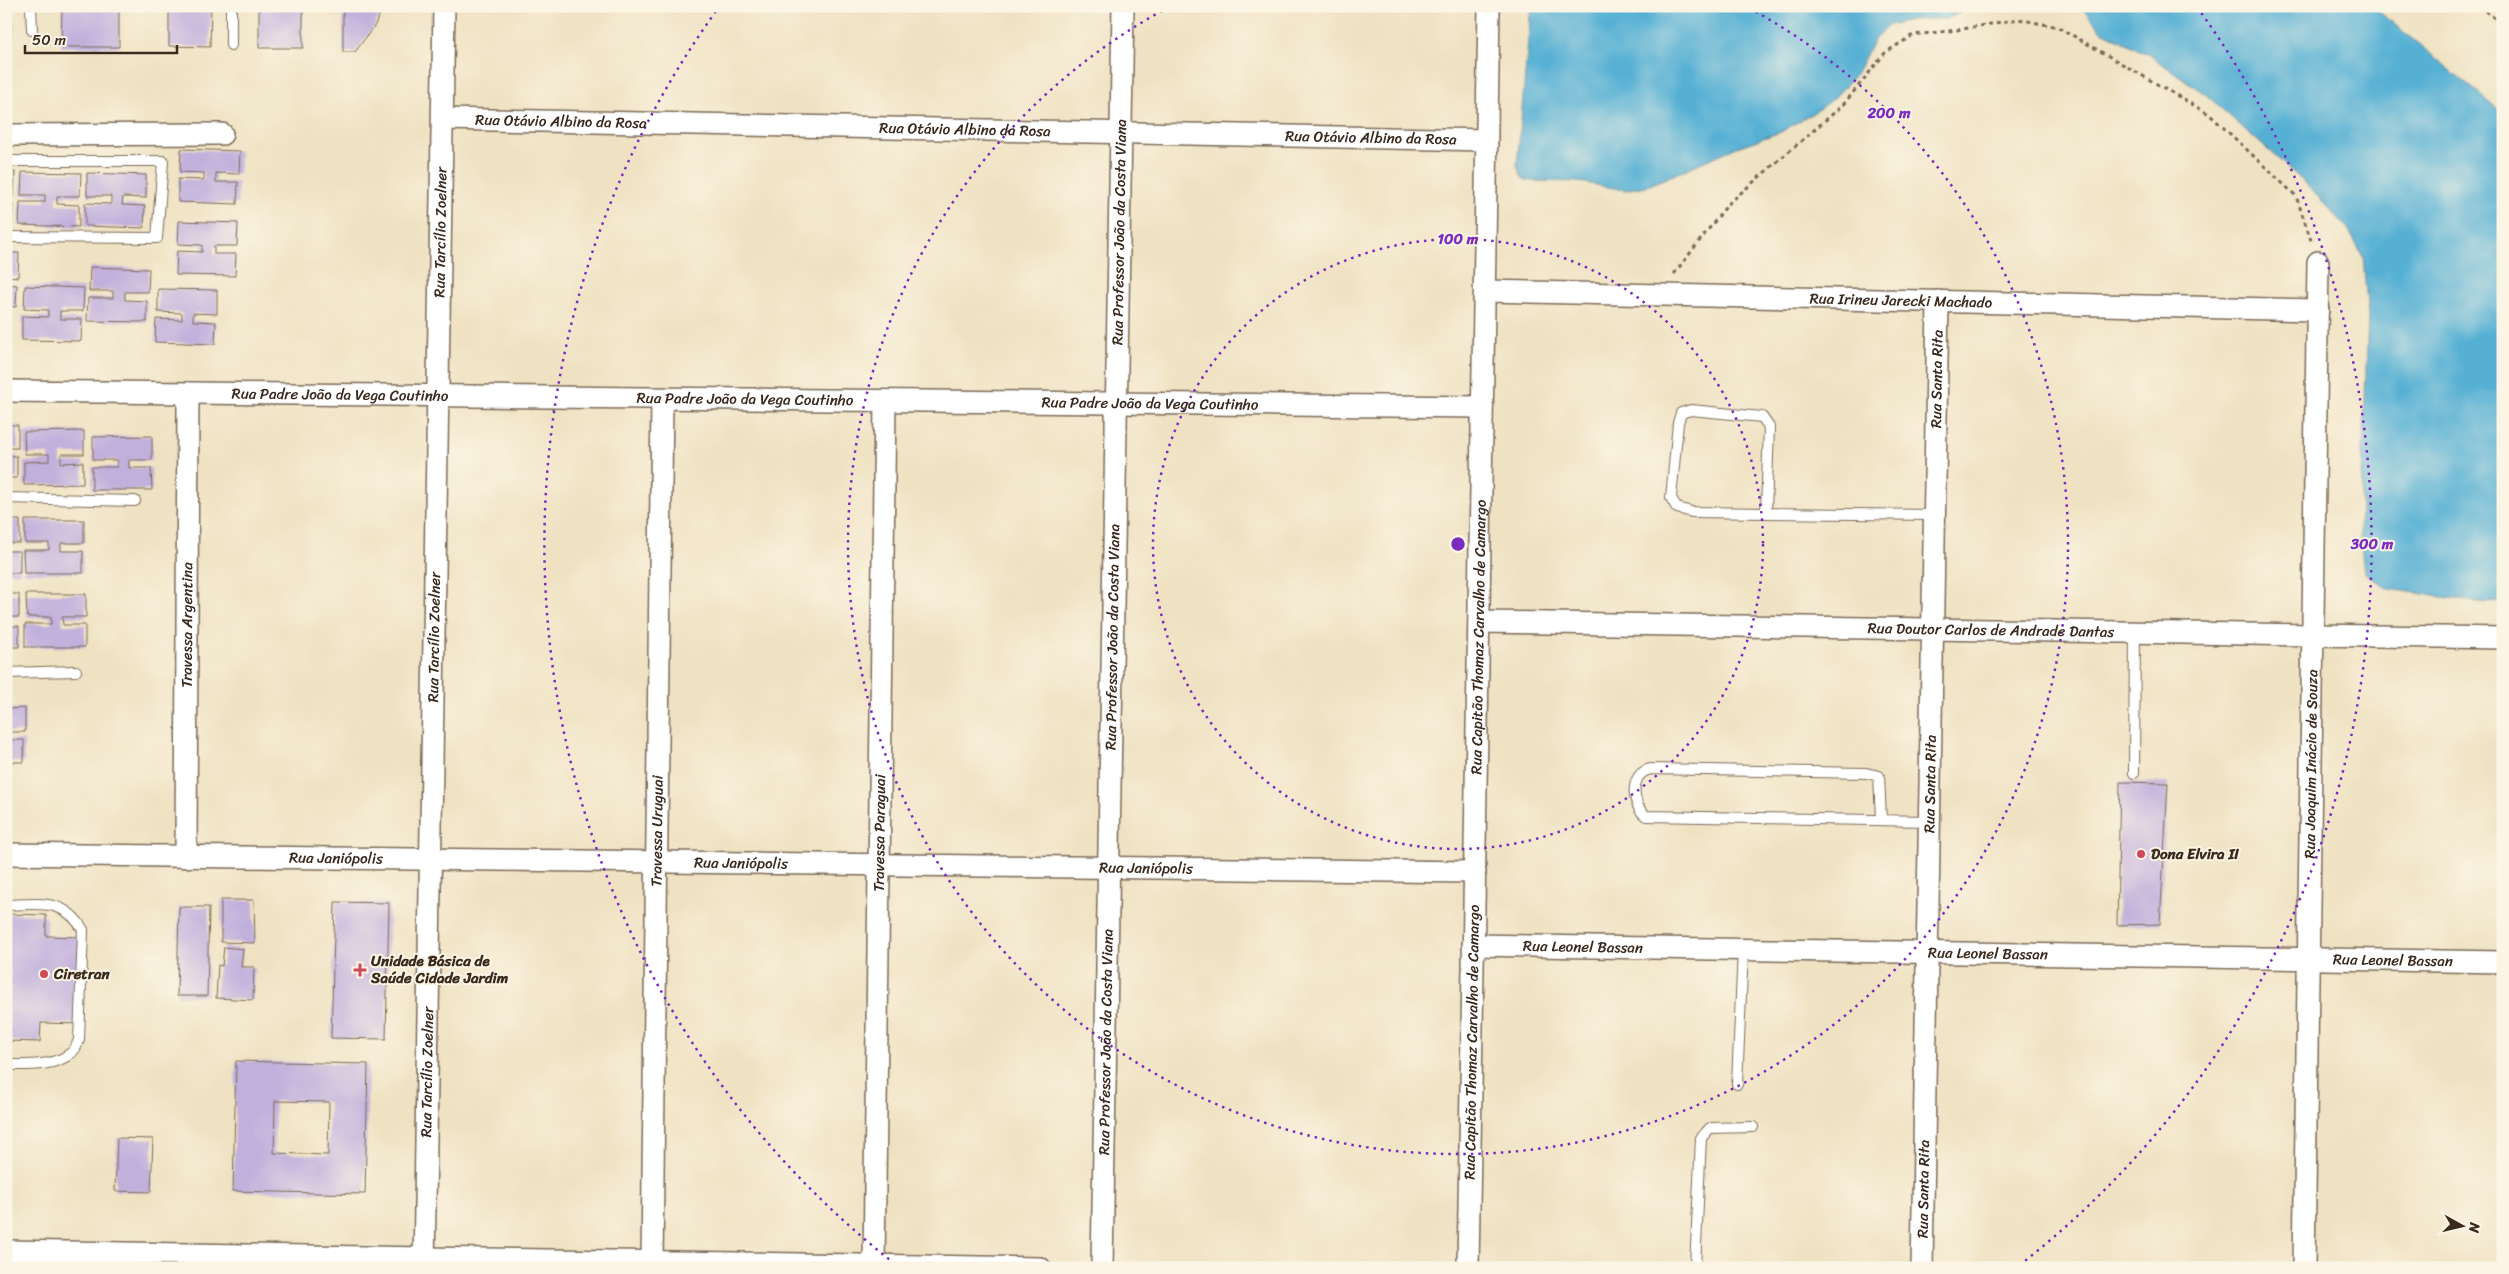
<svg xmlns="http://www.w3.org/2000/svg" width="2509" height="1274" viewBox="0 0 2509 1274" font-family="Sriracha,sans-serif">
  <rect width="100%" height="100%" fill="#fcf5e5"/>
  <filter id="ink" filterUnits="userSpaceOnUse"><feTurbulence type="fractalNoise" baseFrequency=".02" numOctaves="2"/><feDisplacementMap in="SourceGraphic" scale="10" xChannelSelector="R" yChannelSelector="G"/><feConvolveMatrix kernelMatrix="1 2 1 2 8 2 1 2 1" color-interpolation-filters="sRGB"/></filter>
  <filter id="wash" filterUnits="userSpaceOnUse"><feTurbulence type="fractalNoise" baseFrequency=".0096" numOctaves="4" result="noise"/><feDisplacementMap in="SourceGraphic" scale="20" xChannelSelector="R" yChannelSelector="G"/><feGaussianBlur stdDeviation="1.12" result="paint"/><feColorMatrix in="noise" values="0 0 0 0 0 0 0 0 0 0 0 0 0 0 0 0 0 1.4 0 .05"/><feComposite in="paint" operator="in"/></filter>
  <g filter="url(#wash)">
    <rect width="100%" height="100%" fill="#efe2c2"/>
    <!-- water -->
    <path fill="#56b0d4" stroke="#486d79" d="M 1531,6 L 1976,6 L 1946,19 L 1910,20 L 1889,25 L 1874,40 L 1856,74 L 1835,97 L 1816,111 L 1781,132 L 1737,147 L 1650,185 L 1625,190 L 1579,182 L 1528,181 L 1522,178 L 1517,166 Z
      M 2080,6 L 2372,6 L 2503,113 L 2503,603 L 2475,602 L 2389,589 L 2364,572 L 2360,534 L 2368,316 L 2363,257 L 2347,227 L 2304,182 L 2205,94 L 2151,56 L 2102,31 Z"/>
    <g id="blocks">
      <!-- building -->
      <path fill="#c1afdc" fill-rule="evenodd" d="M 6,6 L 12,6 L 11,48 L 6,48 Z
        M 62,6 L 119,6 L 119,47 L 61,47 Z
        M 169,6 L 211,6 L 210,47 L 169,46 Z
        M 259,6 L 303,6 L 303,48 L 259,48 Z
        M 343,6 L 383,6 L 375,25 L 355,52 L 343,52 Z
        M 181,149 L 240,151 L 239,174 L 216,173 L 216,182 L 238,182 L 237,204 L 178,202 L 178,179 L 204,180 L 204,173 L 180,172 Z
        M 6,172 L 15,172 L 14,195 L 6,195 Z
        M 22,172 L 81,173 L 80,196 L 57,196 L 57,204 L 79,205 L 79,227 L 19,225 L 20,202 L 45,202 L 45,195 L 21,195 Z
        M 87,173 L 146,175 L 146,198 L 123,197 L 122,205 L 145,206 L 144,228 L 85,226 L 85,203 L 111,204 L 111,196 L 87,196 Z
        M 6,203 L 13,203 L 12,225 L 6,225 Z
        M 179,221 L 238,223 L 237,246 L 214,246 L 214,254 L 236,254 L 235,276 L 176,275 L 177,251 L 202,252 L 202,245 L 178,244 Z
        M 6,253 L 19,253 L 18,277 L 6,276 Z
        M 90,267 L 149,269 L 148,292 L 125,292 L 125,300 L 147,301 L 147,322 L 87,321 L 88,298 L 113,298 L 113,291 L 89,291 Z
        M 6,284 L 17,285 L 16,307 L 6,306 Z
        M 25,286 L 84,288 L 83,311 L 60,311 L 60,319 L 82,319 L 81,341 L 22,340 L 22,316 L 48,317 L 48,310 L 24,309 Z
        M 158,289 L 217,290 L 217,314 L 193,313 L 193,321 L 216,322 L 215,344 L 155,342 L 156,319 L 182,320 L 182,313 L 158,312 Z
        M 6,425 L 18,425 L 18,448 L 6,448 Z
        M 84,431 L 84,454 L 61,454 L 61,463 L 83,462 L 83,484 L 24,485 L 24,462 L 49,461 L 49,454 L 25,454 L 24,432 Z
        M 152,436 L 152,460 L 129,460 L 129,468 L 151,468 L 152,490 L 92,490 L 92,467 L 117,467 L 117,460 L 93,460 L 93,437 Z
        M 6,456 L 17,456 L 17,478 L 6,478 Z
        M 6,520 L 20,520 L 20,543 L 6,543 Z
        M 25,520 L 84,520 L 84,543 L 61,543 L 61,551 L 83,551 L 83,573 L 24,573 L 23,550 L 49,550 L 49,543 L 25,543 Z
        M 6,551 L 20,551 L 20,573 L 6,573 Z
        M 6,594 L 19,594 L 19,617 L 6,617 Z
        M 26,594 L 86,594 L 86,617 L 62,617 L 63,625 L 85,625 L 85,647 L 25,647 L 25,624 L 51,624 L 51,617 L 27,617 Z
        M 6,626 L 19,626 L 19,647 L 6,647 Z
        M 25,708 L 25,732 L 6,732 L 6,709 Z
        M 6,740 L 24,740 L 24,762 L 6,762 Z
        M 2120,782 L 2168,783 L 2160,924 L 2117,925 Z
        M 221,900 L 254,900 L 255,943 L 221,942 Z
        M 335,902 L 389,903 L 386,1039 L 331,1038 Z
        M 179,907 L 209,907 L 207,996 L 177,996 Z
        M 8,914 L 46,915 L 46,936 L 81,937 L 79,1024 L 41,1023 L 40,1042 L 6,1041 Z
        M 224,947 L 243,949 L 241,967 L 254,967 L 253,1000 L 216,998 L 218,965 L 222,966 Z
        M 236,1061 L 368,1064 L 365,1194 L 233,1191 ZM 275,1101 L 329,1102 L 328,1155 L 274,1153 Z
        M 117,1138 L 153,1139 L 151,1192 L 115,1191 Z"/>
    </g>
  </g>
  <g filter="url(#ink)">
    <use href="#blocks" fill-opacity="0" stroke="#7a6a57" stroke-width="1"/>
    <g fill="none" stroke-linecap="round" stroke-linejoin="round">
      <!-- service casing -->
      <g stroke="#7a6a57" stroke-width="12">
        <path id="service" d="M 31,6 L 32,30
          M 231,6 L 231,45
          M 6,161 L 163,161 L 157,238 L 6,237
          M 6,498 L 135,501
          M 1766,512 L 1769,427 L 1762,417 L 1691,410 L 1681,413 L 1678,423 L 1671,498 L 1677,508 L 1692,512 L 1934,515
          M 6,673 L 76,671
          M 2134,773 L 2135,632
          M 1881,819 L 1879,776 L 1866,773 L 1651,769 C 1629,773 1631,805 1646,816 L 1929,821
          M 6,905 C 38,904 65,898 83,930 L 79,1040 C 77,1044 75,1051 71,1053 C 55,1067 26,1065 6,1065
          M 1737,1084 L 1743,950
          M 1695,1268 L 1701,1138 L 1710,1128 L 1753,1127"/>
      </g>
      <!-- minor casing -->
      <g stroke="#7a6a57" stroke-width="24">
        <g id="minor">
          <path id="s1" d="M 443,119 L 1487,140"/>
          <path d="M 6,135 L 222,134"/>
          <path id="s2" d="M 1485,291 L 2318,310"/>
          <path id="s3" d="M 6,391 L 1482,407"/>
          <path id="s4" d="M 1479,622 L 2503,638"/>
          <path id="s5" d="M 6,854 L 1475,872"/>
          <path id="s6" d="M 186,857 L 188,393"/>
          <path id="s7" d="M 1473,945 L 2503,962"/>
          <path d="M 6,1251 L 1040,1268"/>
          <path id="s8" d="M 652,1262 L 662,399"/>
          <path id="s9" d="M 874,1265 L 885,401"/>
          <path id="s10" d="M 424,1268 L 444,6"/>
          <path id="s11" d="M 1102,1268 L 1123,6"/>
          <path id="s12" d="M 1468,1268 L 1489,6"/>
          <path id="s13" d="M 1922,1268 L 1938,301"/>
          <path id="s14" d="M 2304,1268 L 2318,262"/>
        </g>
      </g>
      <!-- path -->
      <path stroke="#7a6a57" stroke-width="3" stroke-dasharray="4 4" stroke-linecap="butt" d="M 2479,6 L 2503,25
        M 1674,274 L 1728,204 L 1843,105 L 1885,53 L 1913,35 L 1957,30 L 2018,19 L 2058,27 L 2209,114 L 2296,196 L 2312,243"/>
      <!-- service -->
      <use href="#service" stroke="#fff" stroke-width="10"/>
      <!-- minor -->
      <use href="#minor" stroke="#fff" stroke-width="21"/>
    </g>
  </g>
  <!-- distance rings -->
  <g fill="none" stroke="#7b2cbf" stroke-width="2.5" stroke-dasharray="2.5 5">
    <circle cx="1458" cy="544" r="305"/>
    <path d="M1749 8A610 610 0 1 1 1167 8"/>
    <path d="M895 1264A914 914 0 0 1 719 7M2197 7A914 914 0 0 1 2021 1264"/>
  </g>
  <!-- markers -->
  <g fill="#d1495b" stroke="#fcf5e5" stroke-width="2">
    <circle cx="2141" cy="854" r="5"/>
    <path d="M357.5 962.5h5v5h5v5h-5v5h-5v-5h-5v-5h5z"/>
    <circle cx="44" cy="974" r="5"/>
  </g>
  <g text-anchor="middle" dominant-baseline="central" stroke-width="4" stroke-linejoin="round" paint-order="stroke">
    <!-- street labels -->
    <g font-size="15" fill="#3b2a1e" stroke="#fcf5e5">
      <text stroke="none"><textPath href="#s1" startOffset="118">Rua Otávio Albino da Rosa</textPath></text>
      <text stroke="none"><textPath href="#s1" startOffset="522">Rua Otávio Albino da Rosa</textPath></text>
      <text stroke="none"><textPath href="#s1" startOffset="928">Rua Otávio Albino da Rosa</textPath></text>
      <text stroke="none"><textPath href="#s10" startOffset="1036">Rua Tarcílio Zoelner</textPath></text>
      <text stroke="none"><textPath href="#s11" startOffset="1036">Rua Professor João da Costa Viana</textPath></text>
      <text stroke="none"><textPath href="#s2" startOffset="416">Rua Irineu Jarecki Machado</textPath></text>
      <text stroke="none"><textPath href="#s13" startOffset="889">Rua Santa Rita</textPath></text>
      <text stroke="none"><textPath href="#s3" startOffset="334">Rua Padre João da Vega Coutinho</textPath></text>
      <text stroke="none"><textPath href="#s3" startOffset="739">Rua Padre João da Vega Coutinho</textPath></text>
      <text stroke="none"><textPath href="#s3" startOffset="1144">Rua Padre João da Vega Coutinho</textPath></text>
      <text stroke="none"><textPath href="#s6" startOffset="232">Travessa Argentina</textPath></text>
      <text stroke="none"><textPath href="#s4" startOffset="512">Rua Doutor Carlos de Andrade Dantas</textPath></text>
      <text stroke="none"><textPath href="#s10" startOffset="631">Rua Tarcílio Zoelner</textPath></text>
      <text stroke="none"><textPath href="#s11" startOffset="631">Rua Professor João da Costa Viana</textPath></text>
      <text stroke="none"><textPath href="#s12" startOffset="631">Rua Capitão Thomaz Carvalho de Camargo</textPath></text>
      <text stroke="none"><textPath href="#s14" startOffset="504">Rua Joaquim Inácio de Souza</textPath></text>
      <text stroke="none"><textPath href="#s13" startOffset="484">Rua Santa Rita</textPath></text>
      <text stroke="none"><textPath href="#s8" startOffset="431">Travessa Uruguai</textPath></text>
      <text stroke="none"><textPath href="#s9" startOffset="432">Travessa Paraguai</textPath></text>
      <text stroke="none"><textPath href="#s5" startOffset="330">Rua Janiópolis</textPath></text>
      <text stroke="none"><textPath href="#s5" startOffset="735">Rua Janiópolis</textPath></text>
      <text stroke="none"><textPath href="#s5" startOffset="1140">Rua Janiópolis</textPath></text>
      <text stroke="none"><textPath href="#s7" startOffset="110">Rua Leonel Bassan</textPath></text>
      <text stroke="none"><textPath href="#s7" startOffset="515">Rua Leonel Bassan</textPath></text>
      <text stroke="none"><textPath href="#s7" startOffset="920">Rua Leonel Bassan</textPath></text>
      <text stroke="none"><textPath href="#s11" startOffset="226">Rua Professor João da Costa Viana</textPath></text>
      <text stroke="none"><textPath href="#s12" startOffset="226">Rua Capitão Thomaz Carvalho de Camargo</textPath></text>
      <text stroke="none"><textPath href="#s10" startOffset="196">Rua Tarcílio Zoelner</textPath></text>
      <text stroke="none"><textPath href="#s13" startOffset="79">Rua Santa Rita</textPath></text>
    </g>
    <!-- poi labels -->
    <g font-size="15" font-weight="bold" fill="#3b2a1e" stroke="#fcf5e5" text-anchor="start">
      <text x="2151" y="854">Dona Elvira II</text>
      <text x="371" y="961">Unidade Básica de<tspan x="371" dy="17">Saúde Cidade Jardim</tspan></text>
      <text x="54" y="974">Ciretran</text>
    </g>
  </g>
  <circle cx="1458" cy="544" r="8" fill="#7b2cbf" stroke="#fcf5e5" stroke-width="2.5"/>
  <g font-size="15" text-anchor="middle" font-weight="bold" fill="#7b2cbf" stroke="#fcf5e5" stroke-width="4" stroke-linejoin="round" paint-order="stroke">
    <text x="1889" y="118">200 m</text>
    <text x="1458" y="244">100 m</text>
    <text x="2372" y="549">300 m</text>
  </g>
  <!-- margin -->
  <rect width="2509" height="1274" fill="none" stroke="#fcf5e5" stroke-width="25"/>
  <!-- north arrow -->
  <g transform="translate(2462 1226) rotate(98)" stroke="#fcf5e5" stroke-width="4" paint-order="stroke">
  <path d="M0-4L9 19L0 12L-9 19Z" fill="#3b2a1e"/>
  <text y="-8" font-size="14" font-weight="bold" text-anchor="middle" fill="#3b2a1e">N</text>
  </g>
  <!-- scale -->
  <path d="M25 45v8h152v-8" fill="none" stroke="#3b2a1e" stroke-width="2.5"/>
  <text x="32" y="45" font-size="15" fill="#3b2a1e" stroke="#fcf5e5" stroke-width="4" paint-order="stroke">50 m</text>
</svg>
